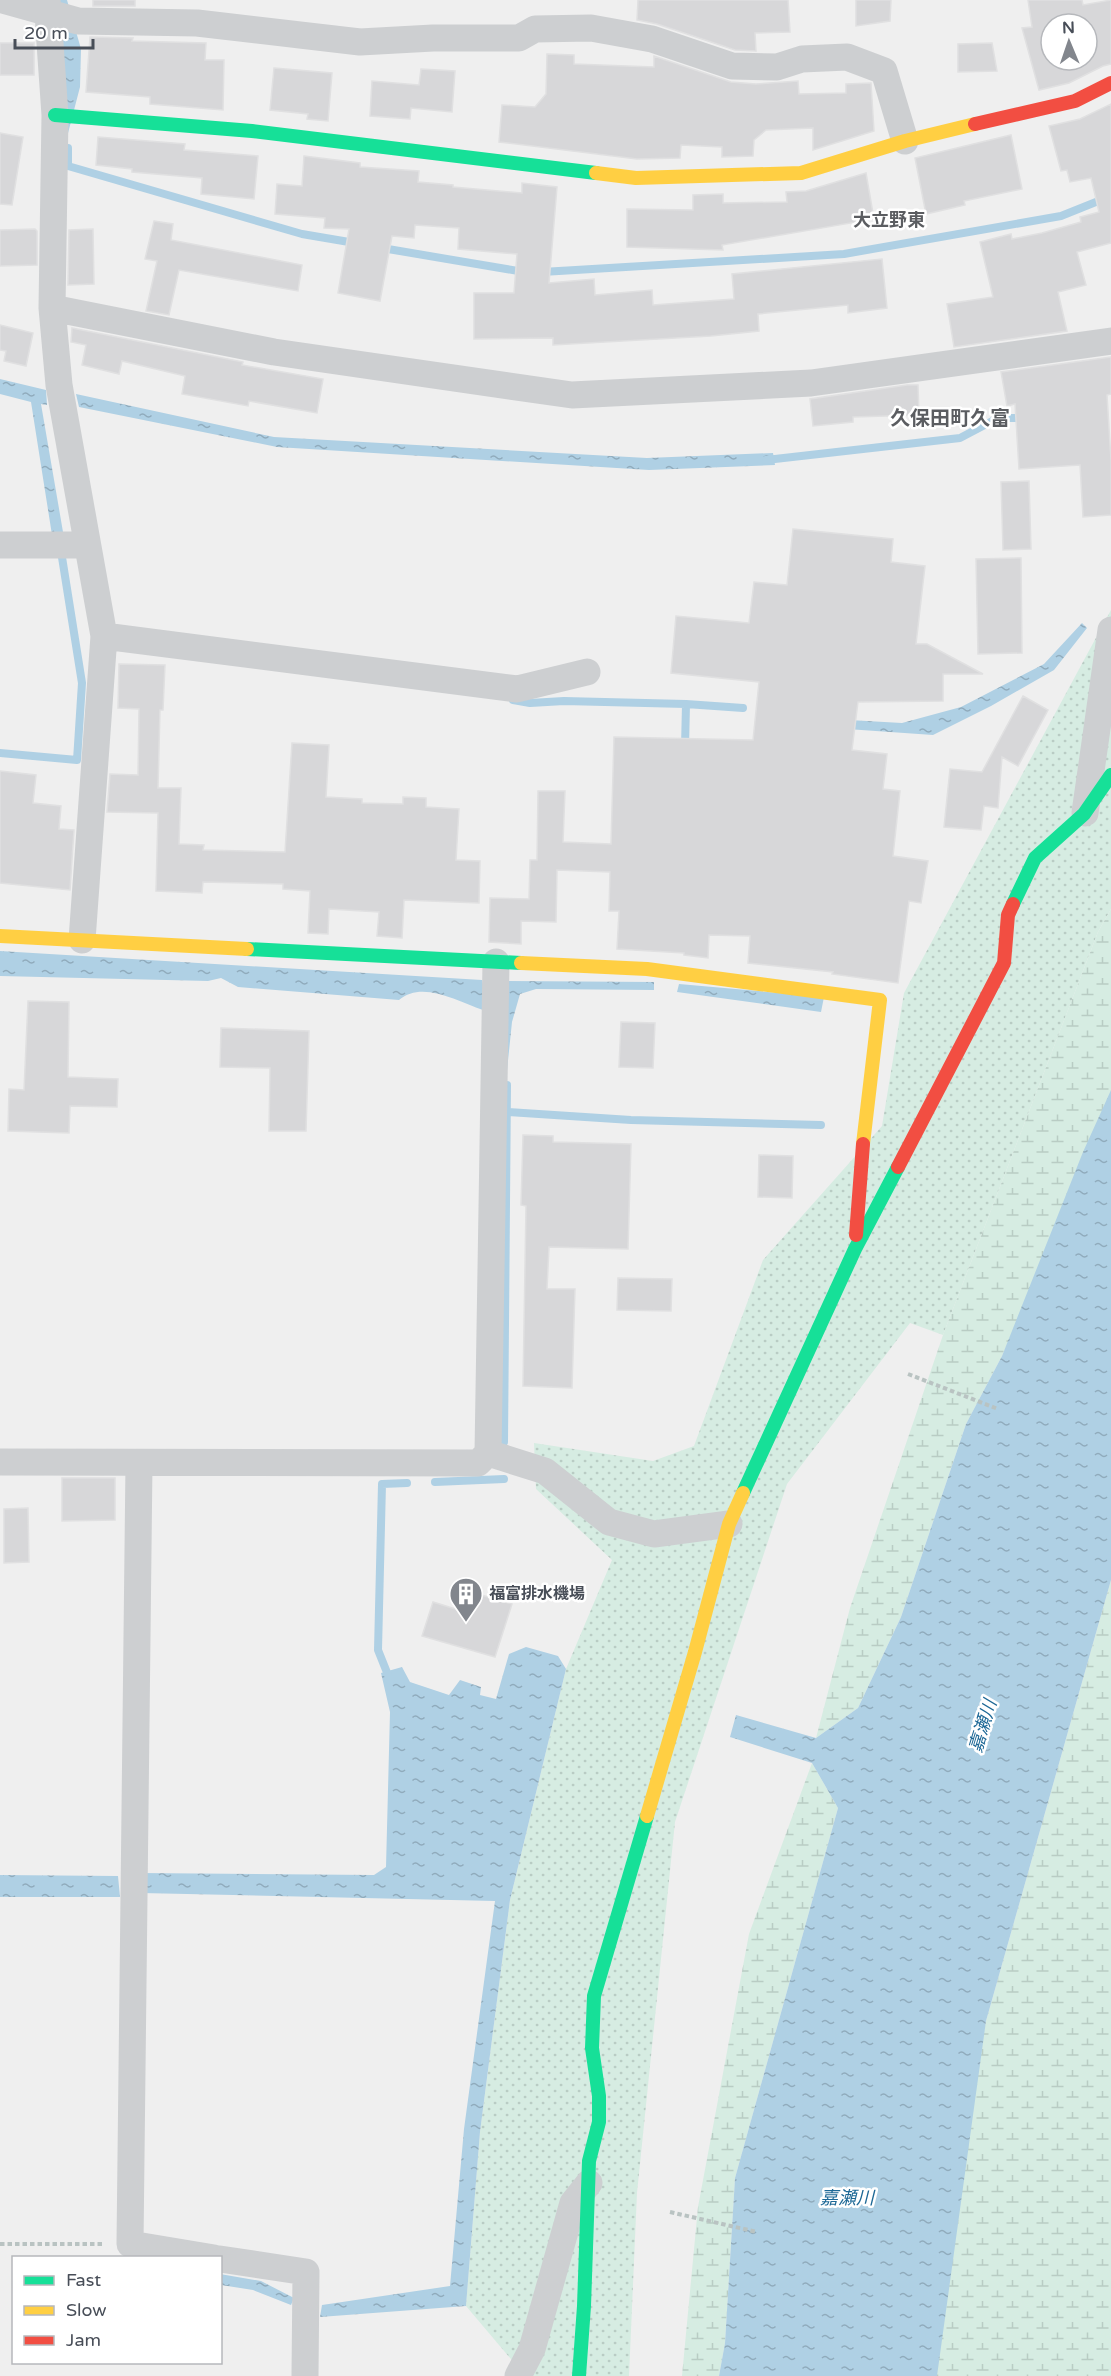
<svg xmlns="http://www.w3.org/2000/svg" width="1111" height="2376" viewBox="0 0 1111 2376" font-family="'Varela Round','Noto Sans JP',sans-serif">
  <defs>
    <pattern id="grass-dots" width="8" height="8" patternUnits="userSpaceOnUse" patternTransform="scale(1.5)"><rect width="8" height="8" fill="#d6ece2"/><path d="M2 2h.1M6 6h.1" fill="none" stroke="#b9ccc4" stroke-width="1.8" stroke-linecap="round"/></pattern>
    <pattern id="wetland-marsh" width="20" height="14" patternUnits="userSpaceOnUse" patternTransform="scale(1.5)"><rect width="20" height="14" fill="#d6ece2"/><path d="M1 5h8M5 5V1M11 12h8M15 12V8" fill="none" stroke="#b9ccc4"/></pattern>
    <pattern id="water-ripples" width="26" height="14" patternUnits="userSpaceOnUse" patternTransform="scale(1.5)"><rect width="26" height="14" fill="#afd0e4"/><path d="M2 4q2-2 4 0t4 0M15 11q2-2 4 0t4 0" fill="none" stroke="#90abbc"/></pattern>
  </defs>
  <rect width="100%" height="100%" fill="#efefef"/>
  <!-- grass -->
  <path fill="url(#grass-dots)" d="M 1111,610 L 1111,909 L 1098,932 L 943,1335 L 910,1323 L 787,1484 L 675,1822 L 637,2193 L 629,2376 L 517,2376 L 516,2365 L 466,2306 L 480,2132 L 510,1900 L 566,1669 L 612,1560 L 536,1489 L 534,1443 L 653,1461 L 694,1446 L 763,1260 L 882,1126 L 904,993 Z"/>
  <!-- wetland -->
  <path fill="url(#wetland-marsh)" d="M 1111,909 L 1111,1107 L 1002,1356 L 966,1424 L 901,1617 L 858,1708 L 816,1738 L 850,1608 L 943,1335 L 1098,932 Z
    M 1111,1580 L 1111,2376 L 918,2376 L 986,2021 Z
    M 812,1763 L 838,1808 L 735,2178 L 725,2343 L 719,2376 L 682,2376 L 698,2207 L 749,1934 Z"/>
  <!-- water -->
  <path fill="url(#water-ripples)" d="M 59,0 L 67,0 L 81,49 L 80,87 L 67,137 Z
    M 0,379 L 46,390 L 47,405 L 41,404 L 63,532 L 52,535 L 31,402 L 0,394 Z
    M 76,394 L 274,437 L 647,458 L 773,453 L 775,465 L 649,470 L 277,447 L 79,407 Z
    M 1082,623 L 1087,628 L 1054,670 L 991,706 L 933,735 L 847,729 L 849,720 L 902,723 L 961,707 L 1044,664 Z
    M 0,951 L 482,980 L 486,997 L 483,1010 C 457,1001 422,980 399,1000 L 238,987 L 221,978 L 208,981 L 0,976 Z
    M 509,981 L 654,982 L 654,990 L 536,989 L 520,994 L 512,1022 L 507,1070 L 505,995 Z
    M 679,984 L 824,997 L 821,1012 L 677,992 Z
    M 1111,1090 L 1111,1580 L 986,2021 L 937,2376 L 719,2376 L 725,2343 L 735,2178 L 838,1808 L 812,1763 L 730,1737 L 736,1715 L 816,1738 L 858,1708 L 901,1617 L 966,1424 L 1002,1356 L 1083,1152 Z
    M 526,1647 L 558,1656 L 566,1669 L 510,1900 L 480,2132 L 466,2306 L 320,2317 L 322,2305 L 450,2286 L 464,2129 L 495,1901 L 141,1893 L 139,1873 L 374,1875 L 386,1867 L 390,1712 L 381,1673 L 402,1667 L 410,1682 L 449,1695 L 460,1680 L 481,1687 L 480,1695 L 496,1699 L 509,1654 Z
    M 0,1875 L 118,1876 L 120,1897 L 0,1897 Z
    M 220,2274 L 261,2281 L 294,2298 L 291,2305 L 253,2290 L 221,2285 Z"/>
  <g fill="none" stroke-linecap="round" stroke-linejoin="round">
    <!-- stream -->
    <path stroke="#afd0e4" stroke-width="8" d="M 68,148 L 68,166 L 302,234 L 355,243
      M 382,248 L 524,272
      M 542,272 L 844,254 L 1061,216 L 1111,196
      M 766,460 L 960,438 L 998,418 L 1024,418
      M 513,700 L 530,703 L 564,701 L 686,704 L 685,747
      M 686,704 L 743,708
      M 0,753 L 77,760 L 82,683 L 61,551
      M 508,1112 L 631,1120 L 821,1125
      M 504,1442 L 507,1085
      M 435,1482 L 504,1479
      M 390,1680 L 378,1650 L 382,1484 L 407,1483"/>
  </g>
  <!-- building -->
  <path fill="#d7d7d9" stroke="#e0e0e1" stroke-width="1.5" fill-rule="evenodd" d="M 93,0 L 135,0 L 135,6 L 93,6 Z
    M 638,0 L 788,0 L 790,32 L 755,33 L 756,51 L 735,50 L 657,24 L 637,20 Z
    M 856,0 L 891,0 L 890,21 L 856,26 Z
    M 1028,0 L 1082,0 L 1083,5 L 1111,0 L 1111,64 L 1103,66 L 1069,83 L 1039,90 L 1022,28 L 1032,27 ZM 1051,24 L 1087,24 L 1087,60 L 1051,60 Z
    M 90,37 L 133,38 L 132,41 L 206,43 L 205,60 L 224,60 L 223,110 L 150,104 L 150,97 L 86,92 Z
    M 0,43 L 34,43 L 34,75 L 0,75 Z
    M 992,43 L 997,71 L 958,72 L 958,44 Z
    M 547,54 L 574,55 L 574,64 L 654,67 L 654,56 L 731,82 L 756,84 L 798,81 L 799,94 L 846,93 L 846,84 L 871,83 L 874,131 L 813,150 L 813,128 L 766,130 L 754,140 L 753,156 L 722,157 L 722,147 L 681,145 L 680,158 L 637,159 L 499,142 L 502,105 L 535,107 L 546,94 Z
    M 274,68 L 332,73 L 328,121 L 307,119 L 308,114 L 270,110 Z
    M 421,69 L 455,71 L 452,112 L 411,108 L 410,119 L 370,116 L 372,81 L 419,85 Z
    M 1111,104 L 1111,243 L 1077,252 L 1086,285 L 1058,292 L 1067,331 L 954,347 L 947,304 L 993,297 L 980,242 L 1011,234 L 1012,239 L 1042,233 L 1081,222 L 1080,217 L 1099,212 L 1091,178 L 1070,182 L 1067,170 L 1061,171 L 1049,126 L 1080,119 Z
    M 0,133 L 23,137 L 12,205 L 0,204 Z
    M 1011,135 L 1022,189 L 964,201 L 965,205 L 926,214 L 915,158 Z
    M 98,137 L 185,144 L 184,150 L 258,156 L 254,199 L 201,194 L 202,178 L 132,172 L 132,169 L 96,165 Z
    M 304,156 L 360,163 L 360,167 L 419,171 L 418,182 L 453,185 L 453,187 L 522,193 L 522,183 L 557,187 L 549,283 L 594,279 L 595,295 L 652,290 L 653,305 L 734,299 L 732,274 L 882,259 L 887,308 L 848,313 L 848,305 L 758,314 L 759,331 L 711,336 L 553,345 L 553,338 L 474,339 L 474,293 L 514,293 L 517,254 L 458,249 L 459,228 L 415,225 L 414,238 L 392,236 L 380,301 L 338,293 L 349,229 L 324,228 L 325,218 L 275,214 L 277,184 L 302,186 Z
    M 866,173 L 874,219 L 722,245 L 723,250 L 627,247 L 627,209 L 693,210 L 693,195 L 723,194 L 723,203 L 787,202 L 786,192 L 806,191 Z
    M 154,221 L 173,224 L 171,240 L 302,265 L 298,291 L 179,270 L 169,315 L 146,311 L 157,261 L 145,259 Z
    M 35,229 L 37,231 L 37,265 L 0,266 L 0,230 Z
    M 93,229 L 94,284 L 68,285 L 69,230 Z
    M 0,325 L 33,333 L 26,366 L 4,361 L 6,351 L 0,350 Z
    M 72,328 L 243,362 L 242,365 L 323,379 L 317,413 L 249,401 L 248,406 L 182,394 L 185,376 L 122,361 L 119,374 L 82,365 L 86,345 L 71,342 Z
    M 1111,357 L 1111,394 L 1107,395 L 1111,460 L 1111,515 L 1083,517 L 1080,465 L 1019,469 L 1015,404 L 1007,406 L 1001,372 Z
    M 907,385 L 918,385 L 919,415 L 853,417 L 853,422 L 813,426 L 810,399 Z
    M 1029,481 L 1031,549 L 1003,550 L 1001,482 Z
    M 793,529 L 893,539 L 891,562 L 925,566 L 916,644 L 927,644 L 983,674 L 943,674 L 943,701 L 858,702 L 852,750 L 887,754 L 883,789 L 900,791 L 893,856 L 928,861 L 921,903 L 909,901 L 898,983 L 832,974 L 833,972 L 748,963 L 750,936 L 709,935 L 708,958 L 684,955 L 684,953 L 617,949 L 619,911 L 609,911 L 610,872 L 557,870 L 556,922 L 521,921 L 521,944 L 489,942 L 490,898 L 529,899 L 530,860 L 537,860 L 538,791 L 565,791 L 563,842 L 611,844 L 614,737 L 753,740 L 759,682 L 671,673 L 676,616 L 749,623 L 754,582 L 787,585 Z
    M 1021,558 L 1022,653 L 978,654 L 976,559 Z
    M 119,664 L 165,665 L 163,710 L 160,710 L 158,788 L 181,788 L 179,844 L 204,845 L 203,850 L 285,852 L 292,743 L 329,745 L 326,797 L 362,799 L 362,803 L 403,804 L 403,797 L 426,798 L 426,807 L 459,809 L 456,860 L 480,861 L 479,903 L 404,900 L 402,938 L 377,936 L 379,912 L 329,909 L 328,934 L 308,933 L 310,891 L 283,889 L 283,884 L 203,882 L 202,893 L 156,891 L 158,813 L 107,812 L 110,774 L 138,775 L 139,709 L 118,708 Z
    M 1023,696 L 1048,710 L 1018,766 L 1002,757 L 998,808 L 984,806 L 981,830 L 944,827 L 950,769 L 982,772 Z
    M 0,771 L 36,775 L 33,803 L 61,806 L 59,829 L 74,830 L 70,890 L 0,883 Z
    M 28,1001 L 69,1002 L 68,1077 L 118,1079 L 117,1107 L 70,1106 L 69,1133 L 8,1131 L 9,1089 L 24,1090 Z
    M 621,1022 L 655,1023 L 653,1068 L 619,1067 Z
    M 221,1028 L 309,1031 L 306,1131 L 269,1131 L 270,1068 L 220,1067 Z
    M 523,1135 L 553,1136 L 553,1142 L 631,1144 L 628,1249 L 549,1247 L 547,1289 L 575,1289 L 572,1388 L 523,1386 L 526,1206 L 521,1205 Z
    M 759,1155 L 793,1156 L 792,1198 L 758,1197 Z
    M 618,1278 L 672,1279 L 671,1311 L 617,1310 Z
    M 62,1478 L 115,1478 L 115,1520 L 62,1521 Z
    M 28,1508 L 29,1562 L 4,1563 L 4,1509 Z
    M 468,1591 L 512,1604 L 495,1657 L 422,1636 L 433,1602 L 462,1611 Z"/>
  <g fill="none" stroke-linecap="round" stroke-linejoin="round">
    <!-- path -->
    <path stroke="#b9c3c2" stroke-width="4" stroke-dasharray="4.5 3" stroke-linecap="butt" d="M 908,1374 L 998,1409
      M 670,2212 L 757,2232
      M 0,2244 L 104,2244"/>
    <!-- street -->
    <path stroke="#cdcfd1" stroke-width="27" d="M 3,0 L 78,21 L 197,23 L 360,42 L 433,38 L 519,38 L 535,29 L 591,28 L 652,39 L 732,66 L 777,67 L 802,59 L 847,57 L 884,71 L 905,141
      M 47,0 L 55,115 L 52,308 L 59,385 L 104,636 L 82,940
      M 52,308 L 274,352 L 572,395 L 811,383 L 1111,341
      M 0,545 L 87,545
      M 104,636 L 517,689 L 587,672
      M 1085,813 L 1111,630
      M 488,1453 L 545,1471 L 609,1522 L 654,1534 L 729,1524
      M 0,1462 L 478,1463 L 488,1453 L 496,962
      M 139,1463 L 130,2244 L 214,2258
      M 220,2259 L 306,2272 L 305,2376
      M 518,2376 L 532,2349 L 573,2203 L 589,2183"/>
    <!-- fast -->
    <path stroke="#16e098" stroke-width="14" d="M 55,115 L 252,131 L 596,173
      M 1013,904 L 1035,858 L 1084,814 L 1111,775
      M 247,949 L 521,963
      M 743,1493 L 855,1249 L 898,1167
      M 579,2376 L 584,2306 L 589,2161 L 599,2122 L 599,2096 L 592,2048 L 594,1996 L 647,1816"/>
    <!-- slow -->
    <path stroke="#ffcf43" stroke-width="14" d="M 596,173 L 636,178 L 801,173 L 905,141 L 975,124
      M 0,936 L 247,949
      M 521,963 L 647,969 L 880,1000 L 863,1144
      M 647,1816 L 695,1652 L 729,1524 L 743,1493"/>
    <!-- jam -->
    <path stroke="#f24e42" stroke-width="14" d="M 975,124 L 1075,101 L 1111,83
      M 898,1167 L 1004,963 L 1008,915 L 1013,904
      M 856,1235 L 863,1144"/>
  </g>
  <!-- icons -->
  <defs>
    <g id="building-pin" transform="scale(1.725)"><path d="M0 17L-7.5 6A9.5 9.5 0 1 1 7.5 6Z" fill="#82868d" stroke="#fff"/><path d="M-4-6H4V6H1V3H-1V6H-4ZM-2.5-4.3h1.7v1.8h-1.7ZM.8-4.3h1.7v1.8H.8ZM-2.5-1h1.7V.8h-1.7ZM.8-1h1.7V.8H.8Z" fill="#fff"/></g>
  </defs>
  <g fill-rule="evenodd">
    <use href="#building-pin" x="466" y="1594"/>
  </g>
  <g text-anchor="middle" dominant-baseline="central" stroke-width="5" stroke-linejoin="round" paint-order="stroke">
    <!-- poi labels -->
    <g font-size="16" font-weight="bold" fill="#484e58" stroke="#fff" text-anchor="start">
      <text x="489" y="1594">福富排水機場</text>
    </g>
    <!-- neighbourhood labels -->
    <g font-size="18" font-weight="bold" fill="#5b5d61" stroke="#fff">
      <text x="889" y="220">大立野東</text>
    </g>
    <!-- water labels -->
    <g font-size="18" font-style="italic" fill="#1d6896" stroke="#fff">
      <text transform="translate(983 1726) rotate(-73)">嘉瀬川</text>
      <text x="847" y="2198">嘉瀬川</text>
    </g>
    <!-- quarter labels -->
    <g font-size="20" font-weight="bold" fill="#5b5d61" stroke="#fff">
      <text x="950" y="419">久保田町久富</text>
    </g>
  </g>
  <!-- legend -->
  <rect x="12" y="2256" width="210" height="108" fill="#ffffff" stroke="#b6b8bc" stroke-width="1.5"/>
  <rect x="24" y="2276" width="30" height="9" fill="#16e098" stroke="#b6b8bc" stroke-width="1.5"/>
  <text x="66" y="2286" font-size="18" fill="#484e58">Fast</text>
  <rect x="24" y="2306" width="30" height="9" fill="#ffcf43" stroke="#b6b8bc" stroke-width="1.5"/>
  <text x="66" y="2316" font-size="18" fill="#484e58">Slow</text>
  <rect x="24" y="2336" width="30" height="9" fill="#f24e42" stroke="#b6b8bc" stroke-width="1.5"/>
  <text x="66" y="2346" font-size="18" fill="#484e58">Jam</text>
  <!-- north arrow -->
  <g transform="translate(1069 42) rotate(358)"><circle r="28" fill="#ffffff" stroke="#b6b8bc" stroke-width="1.5"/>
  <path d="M0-4.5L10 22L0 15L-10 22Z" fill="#82868d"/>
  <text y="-9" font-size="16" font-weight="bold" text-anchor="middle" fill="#484e58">N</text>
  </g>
  <!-- scale -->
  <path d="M15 39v9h78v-9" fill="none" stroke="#484e58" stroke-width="3"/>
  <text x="24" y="39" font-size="18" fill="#484e58" stroke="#ffffff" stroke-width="4.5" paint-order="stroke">20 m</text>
</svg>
